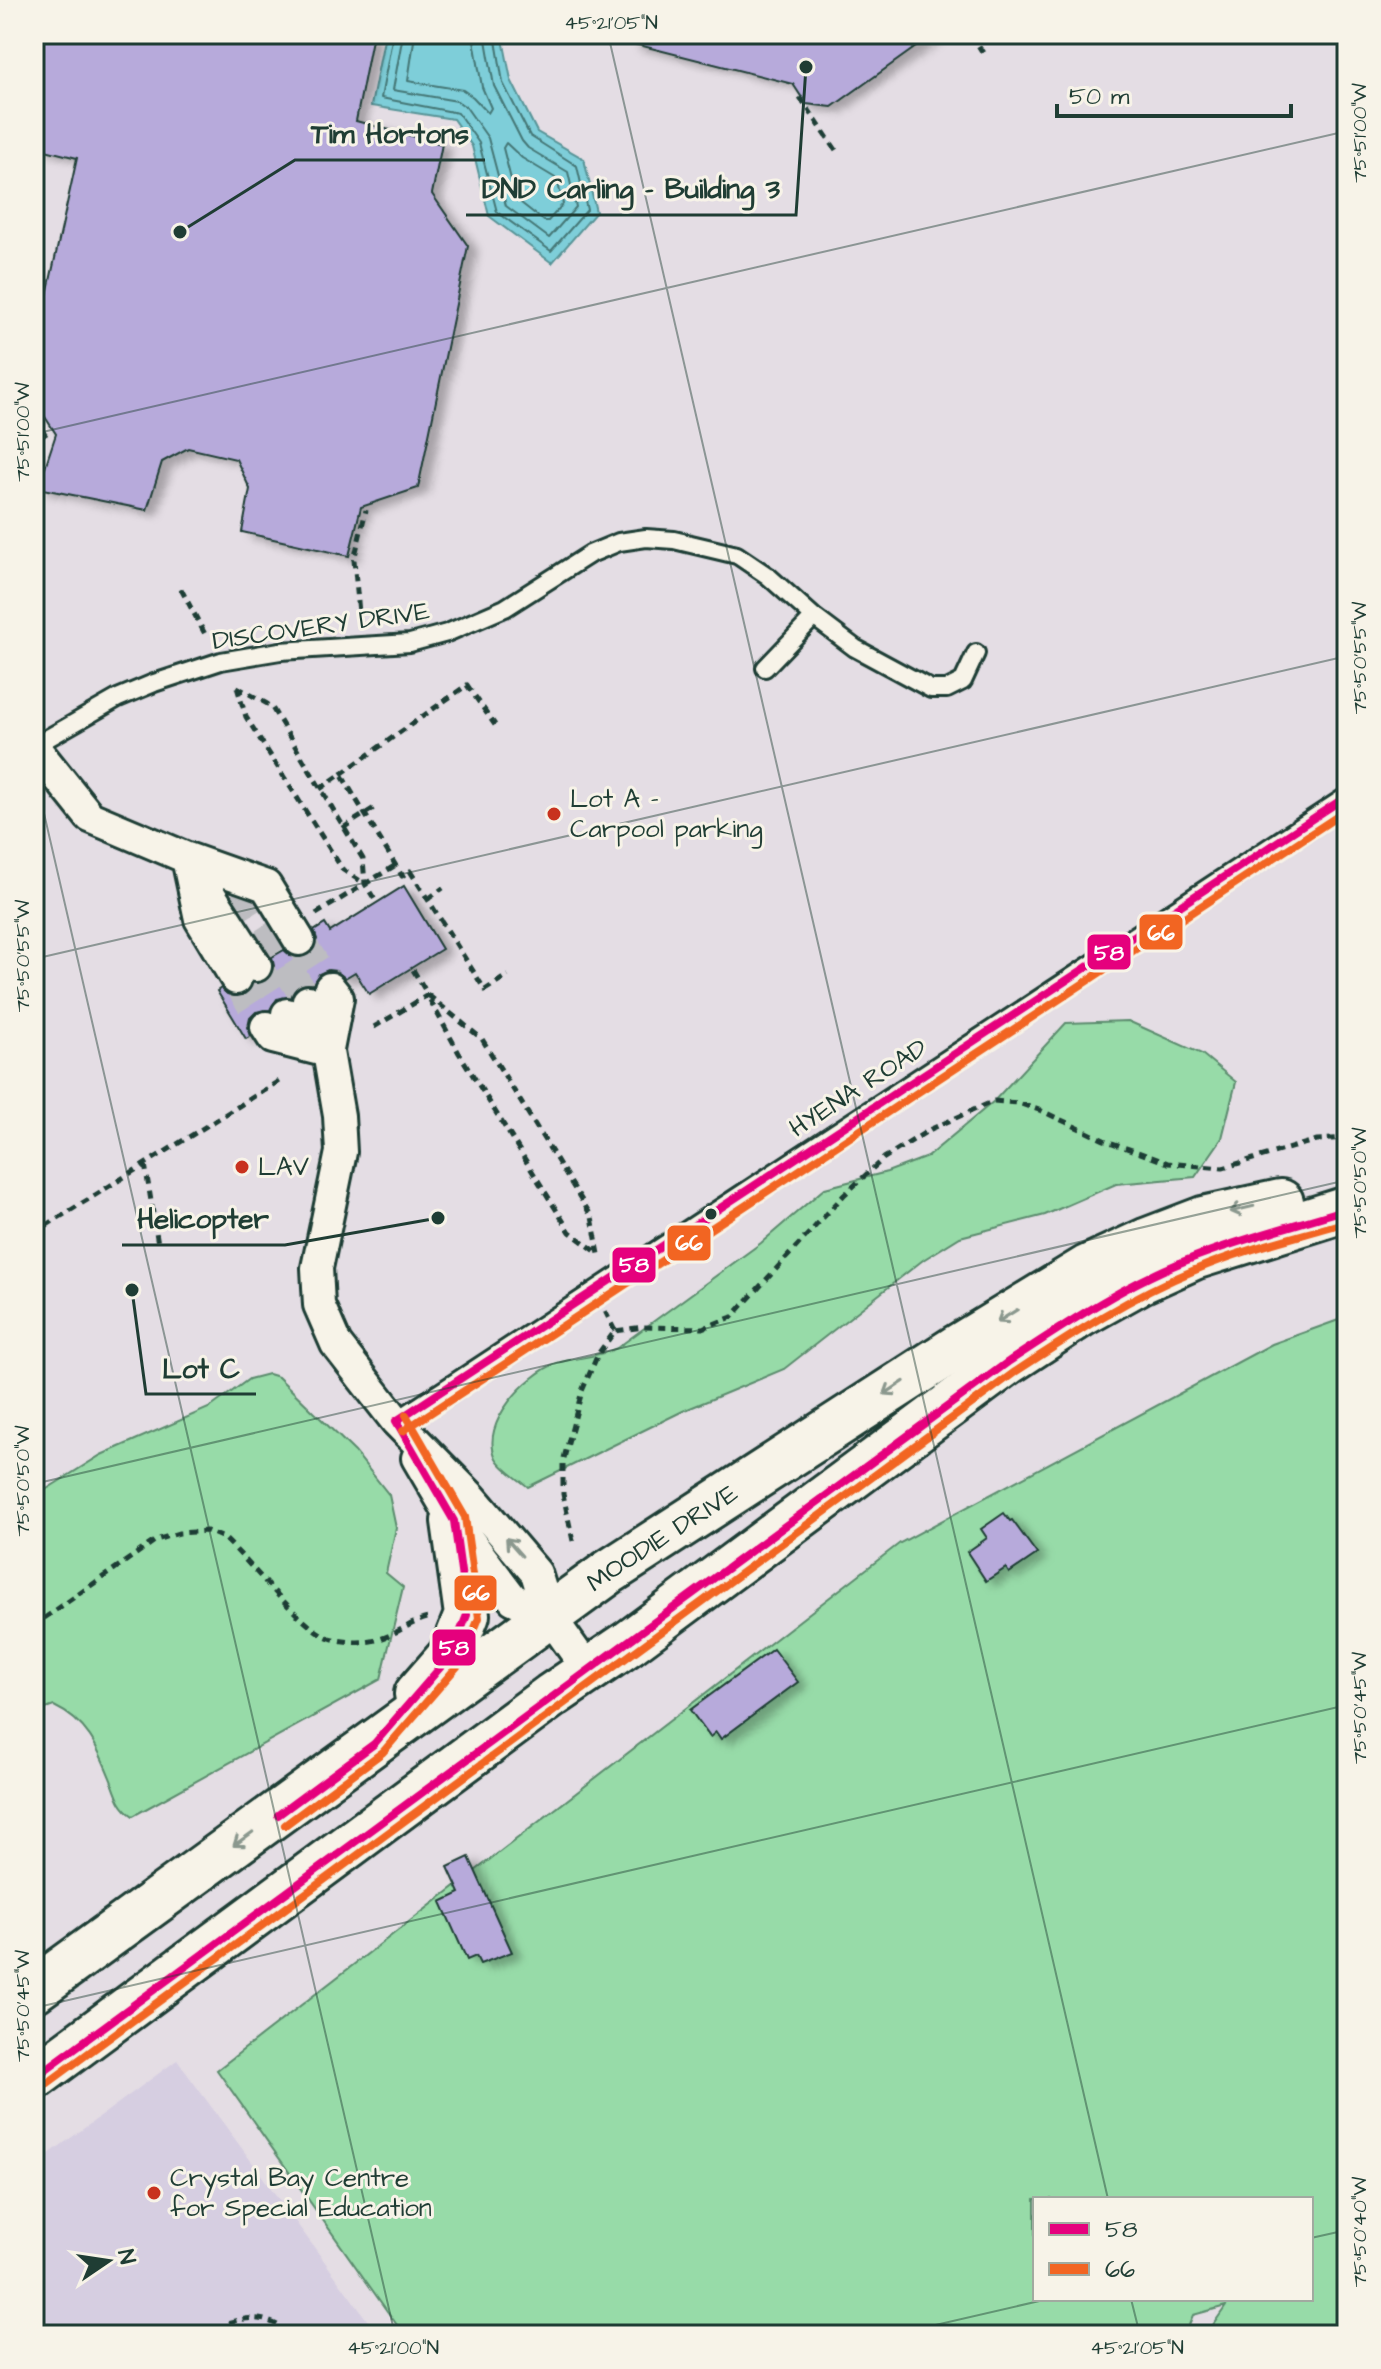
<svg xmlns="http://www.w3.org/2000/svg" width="1381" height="2369" viewBox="0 0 1381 2369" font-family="'Architects Daughter',sans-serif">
  <defs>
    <filter id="shadow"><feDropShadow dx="9" dy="5" stdDeviation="4" flood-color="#0004"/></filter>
  </defs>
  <rect width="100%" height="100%" fill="#e4dde4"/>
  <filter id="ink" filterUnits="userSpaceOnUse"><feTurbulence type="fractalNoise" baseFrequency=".0125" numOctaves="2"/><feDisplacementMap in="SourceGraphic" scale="16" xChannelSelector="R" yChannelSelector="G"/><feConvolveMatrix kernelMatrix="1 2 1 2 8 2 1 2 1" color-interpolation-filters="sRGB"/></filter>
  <g filter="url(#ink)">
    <!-- built -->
    <path fill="#d6cee1" d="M 177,2060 L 295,2221 L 378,2335 L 34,2335 L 34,2165 Z"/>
    <!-- green -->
    <path fill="#97dba8" stroke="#5b8c6e" stroke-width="2" fill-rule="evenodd" d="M 1128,1021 L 1202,1054 L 1236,1082 L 1222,1138 L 1195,1177 L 1116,1184 L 1045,1215 L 960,1237 L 923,1260 L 784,1369 L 683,1411 L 528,1487 C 519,1479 502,1469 496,1458 C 479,1424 527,1374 557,1363 C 577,1357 598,1357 617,1348 L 761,1243 L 825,1188 L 887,1172 L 927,1157 L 994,1101 L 1066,1023 Z
      M 1347,1317 L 1347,2335 L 1206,2335 L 1226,2306 L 1193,2315 L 1185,2335 L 404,2335 L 217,2070 L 900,1543 L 1272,1344 ZM 1035,2199 L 1311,2199 L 1311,2299 L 1035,2299 Z
      M 268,1374 L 278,1377 L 355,1452 L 389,1495 L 396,1528 L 386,1573 L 403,1587 L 381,1679 L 133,1816 C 121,1808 118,1799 113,1785 C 99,1751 90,1723 54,1706 L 34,1713 L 34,1497 L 101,1455 L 211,1407 L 249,1379 Z"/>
    <!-- water -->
    <path fill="#7eced9" stroke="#589497" stroke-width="2" d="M 385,34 L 502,34 L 511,80 L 537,132 L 584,159 L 596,212 L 552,263 L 489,216 L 472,146 L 453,119 L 371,106 Z"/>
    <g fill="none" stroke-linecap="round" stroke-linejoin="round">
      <!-- shore -->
      <path stroke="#457776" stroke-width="2" d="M 393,34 L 381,98 L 458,113 L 479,143 L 497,212 L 551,251 L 587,210 L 577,166 L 530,136 L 503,83 L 495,34
        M 403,34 L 393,90 L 457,101 L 466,107 L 488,138 L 506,206 L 549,238 L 576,207 L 568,172 L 528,148 L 522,141 L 494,86 L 485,34
        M 415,34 L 408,81 L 463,90 L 473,97 L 488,113 L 491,108 L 482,87 L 473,34
        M 506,143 L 522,158 L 557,179 L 563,204 L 548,221 L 544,221 L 516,199 L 503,148 Z"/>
    </g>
    <!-- building -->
    <path fill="#b7aadb" stroke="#1f3d34" stroke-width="2" filter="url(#shadow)" d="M 34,34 L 373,34 L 356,121 L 442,144 L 432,194 L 468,246 L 418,488 L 361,507 L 349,556 L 242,532 L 250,489 L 236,459 L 188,448 L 162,462 L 147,510 L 38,488 L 56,434 L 34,400 L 34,354 L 77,158 L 41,149 L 34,137 Z
      M 632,34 L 934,34 L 832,107 L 806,104 L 793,84 L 631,43 Z
      M 404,886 L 442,949 L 369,994 L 355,972 L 345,978 L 336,971 L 328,970 L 319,974 L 313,984 L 299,986 L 291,997 L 277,999 L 270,1010 L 256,1012 L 250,1018 L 248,1027 L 251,1036 L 246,1039 L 217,991 L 221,988 L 227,994 L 236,997 L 245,995 L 253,983 L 265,981 L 272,975 L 274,966 L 272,957 L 284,950 L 291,956 L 299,958 L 308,956 L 315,948 L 317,939 L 314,931 L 325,924 L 330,932 Z
      M 1004,1513 L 1010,1521 L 1012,1520 L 1037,1554 L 1009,1573 L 1006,1568 L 986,1581 L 967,1552 L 987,1538 L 981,1529 Z
      M 773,1649 L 798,1682 L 721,1739 L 716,1732 L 710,1737 L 690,1710 Z
      M 469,1857 L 512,1952 L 480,1964 L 476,1956 L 467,1960 L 441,1902 L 460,1893 L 448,1867 Z"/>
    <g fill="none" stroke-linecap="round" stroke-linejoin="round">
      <!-- street-tunnel -->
      <path stroke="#bdbdc1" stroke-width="30" stroke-dasharray="30 15" stroke-linecap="butt" d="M 197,866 L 243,899 L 308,1001
        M 299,940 L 330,988
        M 256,966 L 287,1014
        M 236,979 L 266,1027"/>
      <!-- lane casing -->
      <g stroke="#1f3d34" stroke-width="22">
        <path id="lane" d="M 765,668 L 814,617
          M 34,746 L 118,698 L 154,683 L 221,661 L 280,651 L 410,643 L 447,633 L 505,608 L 590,554 L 619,542 L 646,538 L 674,540 L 737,555 L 768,576 L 814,617 L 855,648 L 931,689 L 947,689 L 963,681 L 976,653
          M 396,1421 L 1347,796"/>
      </g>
      <!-- street casing -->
      <g stroke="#1f3d34" stroke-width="36">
        <path id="street" d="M 34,747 L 90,817 L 187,858 L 266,886 L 299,940
          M 187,858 L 200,919 L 236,979
          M 197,874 L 256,966
          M 308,1001 L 314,1010 L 328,1052 L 339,1116 L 341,1152 L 317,1268 L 319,1305 L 336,1344 L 396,1421 L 472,1498 L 536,1573 L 549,1615 L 588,1670
          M 287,1014 L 295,1025 L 323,1048
          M 266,1027 L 273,1038 L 328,1052
          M 328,1050 L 338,998 L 330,988
          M 417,1458 L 454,1521 L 513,1599 L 549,1615"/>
      </g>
      <!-- secondary casing -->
      <g stroke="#1f3d34" stroke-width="50">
        <g id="secondary">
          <path d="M 417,1694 L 451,1655 L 467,1615 L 454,1521"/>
          <path id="s1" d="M 34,1990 L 609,1572 L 959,1346 L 1087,1268 L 1148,1240 L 1203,1219 L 1281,1202"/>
          <path d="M 34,2078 L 551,1696 L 629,1643 L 1008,1362 L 1080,1315 L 1141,1281 L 1194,1257 L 1347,1209"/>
        </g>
      </g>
      <!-- path -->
      <path stroke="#1f3d34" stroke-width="5" stroke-dasharray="8 6" stroke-linecap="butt" d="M 971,34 L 985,56
        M 800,97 L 838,153
        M 34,418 L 49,441
        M 181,589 L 206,636
        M 360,623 L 354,560 L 366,510
        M 237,687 L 271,706 L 363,859 L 365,884 L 377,903
        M 237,687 L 246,717 L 343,870 L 365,884
        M 341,774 L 467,685 L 495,725
        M 320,789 L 341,774 L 402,876 L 410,871 L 485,990 L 508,975
        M 343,828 L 374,808
        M 428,899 L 443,888
        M 316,914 L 396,865
        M 428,995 L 482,1039 L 592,1217 L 599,1254
        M 430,1000 L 459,1053 L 570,1232 L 598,1253
        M 374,1027 L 428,995 L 412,968
        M 145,1164 L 158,1244
        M 34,1233 L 279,1081
        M 605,1311 L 615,1331
        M 573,1541 L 563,1494 L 563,1462 L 582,1391 L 598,1354 L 615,1331 L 643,1327 L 703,1328 L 732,1317 L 844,1195 L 884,1158 L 931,1129 L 994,1101 L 1018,1103 L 1042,1111 L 1104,1140 L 1168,1163 L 1223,1168 L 1317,1140 L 1347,1138
        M 34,1604 L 43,1619
        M 34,1628 L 43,1619 L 156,1540 L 179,1533 L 207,1531 L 224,1538 C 250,1562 299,1625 327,1637 C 340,1642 358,1643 371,1641 C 392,1638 407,1623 428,1618
        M 225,2335 L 227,2323 C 254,2315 269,2317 292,2335"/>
      <!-- lane -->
      <use href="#lane" stroke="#f7f3e8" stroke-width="16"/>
      <!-- street -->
      <use href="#street" stroke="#f7f3e8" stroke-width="30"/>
      <!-- secondary -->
      <use href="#secondary" stroke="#f7f3e8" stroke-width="44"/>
      <!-- bus-1 casing -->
      <g stroke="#f7f3e8" stroke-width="14">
        <path id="bus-1" d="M 396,1421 L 1347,796
          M 278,1815 L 374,1744 L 451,1655 L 467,1615 L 454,1521 L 396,1421
          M 34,2078 L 1008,1362 C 1067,1323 1128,1282 1195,1257 C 1244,1238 1296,1225 1347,1209"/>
      </g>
      <!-- bus-2 casing -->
      <g stroke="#f7f3e8" stroke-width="14">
        <path id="bus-2" d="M 403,1431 L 1347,810
          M 285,1825 L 383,1752 L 461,1662 L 479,1618 L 465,1517 L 406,1415
          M 41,2088 L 1015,1372 C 1073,1334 1131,1296 1195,1270 C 1244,1249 1297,1237 1347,1222"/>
      </g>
      <!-- bus-1 -->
      <use href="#bus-1" stroke="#e5007d" stroke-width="8"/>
      <!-- bus-2 -->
      <use href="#bus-2" stroke="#f26522" stroke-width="8"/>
    </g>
    <!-- one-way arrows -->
    <defs><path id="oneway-shaft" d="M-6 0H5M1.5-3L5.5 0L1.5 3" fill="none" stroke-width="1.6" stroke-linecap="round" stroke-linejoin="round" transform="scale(2)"/></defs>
    <g stroke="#8b988e">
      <use href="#oneway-shaft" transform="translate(1242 1209) rotate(167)"/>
      <use href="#oneway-shaft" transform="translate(1007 1316) rotate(148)"/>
      <use href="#oneway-shaft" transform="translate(894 1388) rotate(147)"/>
      <use href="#oneway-shaft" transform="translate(514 1547) rotate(-131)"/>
      <use href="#oneway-shaft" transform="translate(243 1839) rotate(144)"/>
    </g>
  </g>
  <!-- ticks -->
  <path fill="none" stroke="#1f3d34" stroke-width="2" stroke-opacity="0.45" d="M 608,34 L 1108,2199M 34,434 L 1347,131M 34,770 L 395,2335M 34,959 L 1347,656M 34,1484 L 1347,1180M 34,2008 L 1347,1705M 1311,2238 L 1347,2230M 1131,2299 L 1140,2335M 892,2335 L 1048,2299"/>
  <!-- markers -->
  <g fill="#c8321e" stroke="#f7f3e8" stroke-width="3">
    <circle cx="554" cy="814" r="8"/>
    <circle cx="242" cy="1167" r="8"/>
    <circle cx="154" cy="2193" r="8"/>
  </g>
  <circle fill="#1f3d34" stroke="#f7f3e8" stroke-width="3" cx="711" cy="1214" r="7"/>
  <g text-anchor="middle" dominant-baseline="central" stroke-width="6" stroke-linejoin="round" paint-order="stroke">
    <!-- street labels -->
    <g font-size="26" fill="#1f3d34" stroke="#f7f3e8">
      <text transform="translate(321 626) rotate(-8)">DISCOVERY DRIVE</text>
      <text transform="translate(858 1088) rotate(-33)">HYENA ROAD</text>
      <text stroke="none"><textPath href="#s1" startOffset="774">MOODIE DRIVE</textPath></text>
    </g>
    <!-- poi labels -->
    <g font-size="26" fill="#1f3d34" stroke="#f7f3e8" text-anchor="start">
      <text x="570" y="799">Lot A -<tspan x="570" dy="30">Carpool parking</tspan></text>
      <text x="258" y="1167">LAV</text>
      <text x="170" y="2178">Crystal Bay Centre<tspan x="170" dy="30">for Special Education</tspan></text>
    </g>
  </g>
  <!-- callouts -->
  <path fill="none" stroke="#1f3d34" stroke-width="3" d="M180 232L295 160H485M806 67L796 215H466M438 1218L285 1245H122M132 1290L146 1394H256"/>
  <g fill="#1f3d34" stroke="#f7f3e8" stroke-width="3">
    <circle cx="180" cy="232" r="8"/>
    <circle cx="806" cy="67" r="8"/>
    <circle cx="438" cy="1218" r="8"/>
    <circle cx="132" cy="1290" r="8"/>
  </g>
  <g font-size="28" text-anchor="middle" font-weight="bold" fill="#1f3d34" stroke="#f7f3e8" stroke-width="6" stroke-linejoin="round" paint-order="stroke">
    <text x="390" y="143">Tim Hortons</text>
    <text x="631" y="198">DND Carling - Building 3</text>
    <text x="203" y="1228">Helicopter</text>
    <text x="201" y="1378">Lot C</text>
  </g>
  <g stroke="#f7f3e8" stroke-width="3">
    <rect x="1138" y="913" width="46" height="38" rx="8" fill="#f26522"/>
    <rect x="1086" y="933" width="46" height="38" rx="8" fill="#e5007d"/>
    <rect x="666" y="1224" width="46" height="38" rx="8" fill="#f26522"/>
    <rect x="611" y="1246" width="46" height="38" rx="8" fill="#e5007d"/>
    <rect x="453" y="1574" width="45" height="38" rx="8" fill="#f26522"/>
    <rect x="431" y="1628" width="46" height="39" rx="8" fill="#e5007d"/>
  </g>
  <g font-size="22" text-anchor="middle" font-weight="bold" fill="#fff">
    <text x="1161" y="940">66</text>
    <text x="1109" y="960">58</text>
    <text x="689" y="1250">66</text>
    <text x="634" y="1272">58</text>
    <text x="476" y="1600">66</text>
    <text x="454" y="1655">58</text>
  </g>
  <!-- margin -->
  <rect width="1381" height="2369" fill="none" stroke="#f7f3e8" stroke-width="88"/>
  <!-- legend -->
  <rect x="1033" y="2197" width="280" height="104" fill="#f7f3e8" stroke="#a1aaa0" stroke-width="2"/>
  <rect x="1049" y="2223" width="40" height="12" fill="#e5007d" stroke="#a1aaa0" stroke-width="2"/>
  <text x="1105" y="2237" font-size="24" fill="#1f3d34">58</text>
  <rect x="1049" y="2263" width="40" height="12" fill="#f26522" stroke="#a1aaa0" stroke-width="2"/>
  <text x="1105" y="2277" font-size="24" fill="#1f3d34">66</text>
  <!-- north arrow -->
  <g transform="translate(108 2261) rotate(77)" stroke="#f7f3e8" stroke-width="6" paint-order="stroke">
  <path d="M0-6L14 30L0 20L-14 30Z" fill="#1f3d34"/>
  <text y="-12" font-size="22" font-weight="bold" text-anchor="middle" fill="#1f3d34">N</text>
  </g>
  <!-- scale -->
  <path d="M1057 104v12h234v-12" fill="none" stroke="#1f3d34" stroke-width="4"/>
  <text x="1069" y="104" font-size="24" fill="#1f3d34" stroke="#f7f3e8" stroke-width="6" paint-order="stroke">50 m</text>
  <rect x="44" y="44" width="1293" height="2281" fill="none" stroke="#1f3d34" stroke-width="3"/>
  <g font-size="20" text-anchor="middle" fill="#1f3d34">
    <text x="611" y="29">45°21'05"N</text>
    <text transform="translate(1359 133) rotate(-90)" y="7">75°51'00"W</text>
    <text transform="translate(22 432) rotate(-90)" y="7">75°51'00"W</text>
    <text transform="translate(1359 658) rotate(-90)" y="7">75°50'55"W</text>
    <text transform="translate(22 956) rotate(-90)" y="7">75°50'55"W</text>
    <text transform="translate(1359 1183) rotate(-90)" y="7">75°50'50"W</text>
    <text transform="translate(22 1481) rotate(-90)" y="7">75°50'50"W</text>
    <text transform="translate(1359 1708) rotate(-90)" y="7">75°50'45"W</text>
    <text transform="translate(22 2006) rotate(-90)" y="7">75°50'45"W</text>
    <text transform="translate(1359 2232) rotate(-90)" y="7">75°50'40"W</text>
    <text x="393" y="2354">45°21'00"N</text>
    <text x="1137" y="2354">45°21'05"N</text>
  </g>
</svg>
